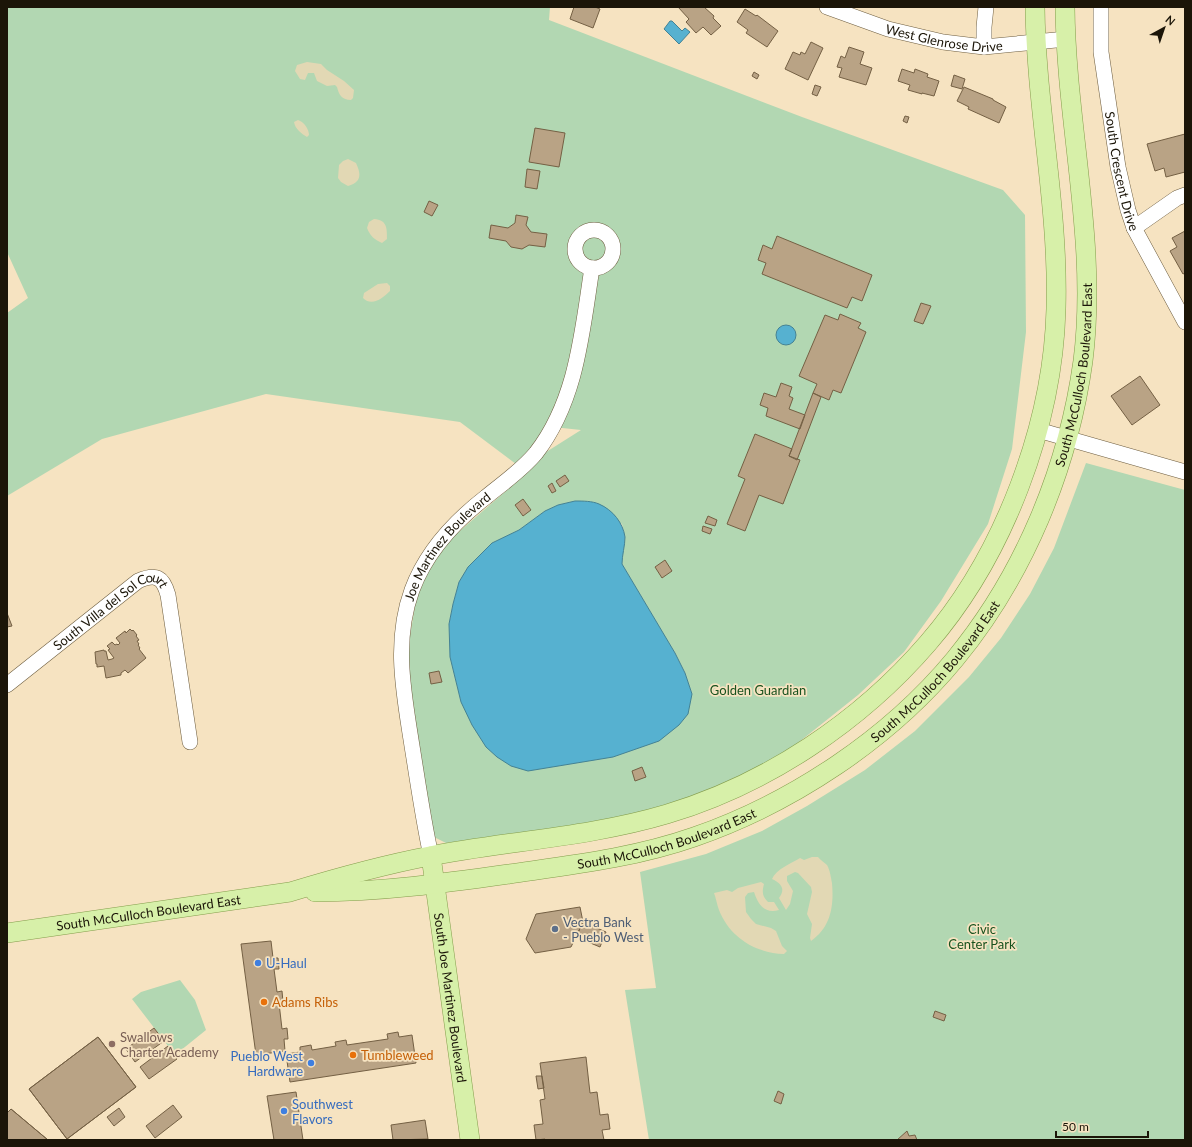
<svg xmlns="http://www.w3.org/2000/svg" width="1192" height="1147" viewBox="0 0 1192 1147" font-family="Lato,sans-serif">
  <rect width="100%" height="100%" fill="#f6e3c1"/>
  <!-- green -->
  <path fill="#b2d7b2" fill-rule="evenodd" d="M 7,7 L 550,7 L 549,20 L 802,117 L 1003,190 L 1025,215 L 1026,332 L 1012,449 L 988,524 L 941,601 L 904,652 L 858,695 L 774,762 L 695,800 L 617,821 L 446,843 L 432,836 L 406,660 L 417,594 L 430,566 L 447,542 L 514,484 L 543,454 L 581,430 L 553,427 L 516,464 L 460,422 L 266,394 L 102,439 L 7,496 L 7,313 L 28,298 L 7,252 ZM 575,501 L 622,524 L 625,538 L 622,556 L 622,564 L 675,653 L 685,673 L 692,694 L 461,702 L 450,656 L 449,624 L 453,604 L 459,582 L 492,543 L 519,530 L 545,511 L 558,505 Z
    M 1086,463 L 1185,490 L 1185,1140 L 649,1140 L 625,990 L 656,988 L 640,872 L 706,854 L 762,831 L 807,806 L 865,770 L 915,731 L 969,677 L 1001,638 L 1030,594 L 1054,548 Z
    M 180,980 L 195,1000 L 206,1030 L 175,1055 L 132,999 L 141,992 Z"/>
  <!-- sand -->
  <path fill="#e2d8b4" d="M 307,62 L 321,64 L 327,70 L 344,81 L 354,90 L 353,98 L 351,100 C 342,100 339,95 337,87 L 335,85 L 327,86 L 317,81 L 314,73 L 308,73 L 305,80 L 300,79 L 295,71 L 297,65 Z
    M 298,120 C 304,122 309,129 309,135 L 307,137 C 302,134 295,129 294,122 Z
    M 348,159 L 356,163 C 361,174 362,182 348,186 L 341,182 L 338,178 L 339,165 L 343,161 Z
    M 374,219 C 387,220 387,228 387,239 L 382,243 C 375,240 370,236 367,228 L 369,222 Z
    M 387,283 L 390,286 L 390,291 C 383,298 372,307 363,298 L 364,293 L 378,284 Z
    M 812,857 L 818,857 C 820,860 824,862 827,865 C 830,870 831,878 832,883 C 834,906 831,927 811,941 L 810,938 L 812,924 L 807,914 L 812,892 L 811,887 L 798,873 L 795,872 L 787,876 L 787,881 L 793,891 L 790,904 L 786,910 L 779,898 C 786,889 781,883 772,879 C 776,869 792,863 800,858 L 804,860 Z
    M 761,882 L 764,884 C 762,892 762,896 768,902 L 774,902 L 779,910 C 764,914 758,904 754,892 L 748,893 L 745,897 L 746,912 L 751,919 L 756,924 L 771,928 L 776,931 L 782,946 L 787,951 L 784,954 C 756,953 730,938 719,910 C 717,905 716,898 714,893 L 727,890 L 732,892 L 738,888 Z"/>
  <!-- water -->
  <path fill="#56b1d0" stroke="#448294" d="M 670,21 L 672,21 L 682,31 L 685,28 L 690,32 L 679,44 L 664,29 Z
    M776 335a10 10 0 1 1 20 0a10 10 0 1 1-20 0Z
    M 575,501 C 583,501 592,501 599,504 C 613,510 623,523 625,537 C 625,546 622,555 622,564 L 675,653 L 685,673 L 692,694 L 688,714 L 679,725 L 659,741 L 613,757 L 528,771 L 511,766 L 497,757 L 486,747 L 472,725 L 461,702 L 450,657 L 449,624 L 453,604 L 459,582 L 468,567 L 492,543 L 519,530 L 545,511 L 558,505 Z"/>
  <!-- building -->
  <path fill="#b9a385" stroke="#746044" d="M 574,7 L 595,7 L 600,9 L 593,28 L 570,19 Z
    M 678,7 L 704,7 L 714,16 L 713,18 L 721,26 L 711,35 L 703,27 L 696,33 L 686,22 L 689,19 Z
    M 745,9 L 756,16 L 757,15 L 778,31 L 767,47 L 746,33 L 748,30 L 737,22 Z
    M 811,42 L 823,48 L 808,80 L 785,69 L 793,52 L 800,55 L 801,52 L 805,54 Z
    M 849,47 L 864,52 L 860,64 L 872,68 L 866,85 L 839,77 L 842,68 L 837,67 L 841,56 L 845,58 Z
    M 902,69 L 914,73 L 915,69 L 928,74 L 927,77 L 939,81 L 934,96 L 922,93 L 922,94 L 908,90 L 910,85 L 898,81 Z
    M 754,72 L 759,75 L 757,79 L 752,76 Z
    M 954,75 L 965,79 L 962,89 L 951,86 Z
    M 815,85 L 821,87 L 817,96 L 812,94 Z
    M 964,87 L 993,99 L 993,100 L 1006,107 L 999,123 L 968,109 L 969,107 L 957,101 Z
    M 905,116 L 909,117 L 907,123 L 903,121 Z
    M 535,128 L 565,133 L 559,167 L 529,162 Z
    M 1185,134 L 1185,172 L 1166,177 L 1164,168 L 1155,171 L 1147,144 Z
    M 527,169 L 540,171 L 537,189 L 525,187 Z
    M 429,201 L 438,205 L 432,216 L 424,212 Z
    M 516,215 L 528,217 L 526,225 L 531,232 L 547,234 L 545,247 L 529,245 L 522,249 L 511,247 L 506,241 L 489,238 L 491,225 L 508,228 L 515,223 Z
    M 1185,231 L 1185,273 L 1183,274 L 1170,251 L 1177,247 L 1172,238 Z
    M 777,236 L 872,275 L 862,301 L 852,297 L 847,308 L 762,274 L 766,263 L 758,260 L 763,245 L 772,249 Z
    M 921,303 L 931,306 L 923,324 L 914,321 Z
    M 840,314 L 861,323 L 858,328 L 866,332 L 841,393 L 833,390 L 829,400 L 813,393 L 817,384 L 799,376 L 825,315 L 838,320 Z
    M 1140,376 L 1160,405 L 1132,425 L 1111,396 Z
    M 781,383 L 792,387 L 789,396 L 793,398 L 789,409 L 805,415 L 800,429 L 766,416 L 768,408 L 760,405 L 764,393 L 776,397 Z
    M 813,393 L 821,397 L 797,460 L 789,456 Z
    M 755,434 L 792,449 L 789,456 L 800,460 L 783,504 L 759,495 L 745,531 L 727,524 L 745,479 L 738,476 Z
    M 565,475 L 569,481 L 560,487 L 556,481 Z
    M 552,483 L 556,491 L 552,493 L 548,486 Z
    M 523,499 L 531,510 L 523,516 L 515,505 Z
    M 708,516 L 717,520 L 715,526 L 705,523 Z
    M 703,526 L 712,529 L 710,534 L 702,531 Z
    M 665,560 L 672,571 L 662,578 L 655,567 Z
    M 7,613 L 12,626 L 7,627 Z
    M 130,629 L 132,631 L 133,630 L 137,635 L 136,636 L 139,640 L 137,641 L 139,644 L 138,645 L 140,648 L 139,649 L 146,658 L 128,673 L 125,670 L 121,673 L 121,675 L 106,678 L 104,666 L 97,667 L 97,664 L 96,664 L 95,652 L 104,650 L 104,651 L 106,651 L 108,660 L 112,659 L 114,658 L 108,650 L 110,649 L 107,646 L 112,642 L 115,645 L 117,644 L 118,645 L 120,643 L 116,638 L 125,631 L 126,633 Z
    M 439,671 L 442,682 L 431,684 L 429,673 Z
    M 642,767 L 646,777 L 635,781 L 632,771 Z
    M 580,907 L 583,922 L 571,947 L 535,953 L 526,939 L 536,914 Z
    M 583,922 L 606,932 L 600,947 L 576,937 Z
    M 271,941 L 273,958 L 278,958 L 279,969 L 274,969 L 277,992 L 282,991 L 283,1002 L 279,1003 L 282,1029 L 287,1028 L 288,1039 L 284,1039 L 285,1051 L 256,1055 L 241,944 Z
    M 935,1011 L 946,1015 L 944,1021 L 933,1017 Z
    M 154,1028 L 164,1041 L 135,1062 L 126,1049 Z
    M 398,1032 L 399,1037 L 412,1035 L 416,1063 L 290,1082 L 286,1054 L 300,1052 L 300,1047 L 311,1045 L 312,1050 L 336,1046 L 335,1042 L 346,1040 L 347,1045 L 388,1039 L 387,1034 Z
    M 98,1037 L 136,1087 L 67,1139 L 29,1089 Z
    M 98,1037 L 136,1087 L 67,1139 L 29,1089 Z
    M 168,1046 L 177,1059 L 149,1079 L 140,1067 Z
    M 586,1057 L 590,1093 L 597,1092 L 600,1115 L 608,1114 L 610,1129 L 602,1130 L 604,1140 L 545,1140 L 545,1139 L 536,1140 L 534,1125 L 543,1124 L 540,1100 L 545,1099 L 540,1063 Z
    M 536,1076 L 542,1076 L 544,1088 L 538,1089 Z
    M 778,1091 L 784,1094 L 781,1104 L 774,1101 Z
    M 296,1092 L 303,1140 L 274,1140 L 267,1096 Z
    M 173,1105 L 182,1117 L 155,1138 L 146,1126 Z
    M 119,1108 L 125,1117 L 114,1126 L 107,1117 Z
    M 11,1109 L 48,1140 L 7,1140 L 7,1113 Z
    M 11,1109 L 48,1140 L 7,1140 L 7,1113 Z
    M 425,1120 L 428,1139 L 393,1140 L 391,1125 Z
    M 907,1131 L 909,1136 L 915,1135 L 917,1140 L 897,1140 Z"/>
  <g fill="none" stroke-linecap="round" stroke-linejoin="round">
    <!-- minor casing -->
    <g stroke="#6e5e40" stroke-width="16">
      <g id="minor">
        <path id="s1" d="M 827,7 L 888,29 L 943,42 L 984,47 L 1066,39"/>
        <path id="s2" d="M 1101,7 L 1101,52 L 1118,167 L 1128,210 L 1134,228 L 1185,322"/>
        <path d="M 984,47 L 984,27 L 986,7"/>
        <path d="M 1134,228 L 1177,198 L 1185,195"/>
        <circle cx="594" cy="249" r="19"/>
        <path d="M 1038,430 L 1185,472"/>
        <path id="s3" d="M 7,685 L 138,581 C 156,573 163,577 168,595 L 190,742"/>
        <path id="s4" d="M 431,856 C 423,819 418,783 412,746 C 404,694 393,642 412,590 C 426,552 455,521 486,497 C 503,483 522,470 536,453 C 577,400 582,332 592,268"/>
      </g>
    </g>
    <!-- major casing -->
    <g stroke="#849d4c" stroke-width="20">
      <g id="major">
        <path id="s5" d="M 431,856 L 470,1140"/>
        <path id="s6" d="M 315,892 C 381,892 445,883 509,874 C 571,865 634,858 694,837 C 792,803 889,739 955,659 C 1024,575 1068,469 1083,361 C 1098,243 1066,125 1065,7"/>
        <path id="s7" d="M 7,933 L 290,892 C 336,878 383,865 430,856 C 508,841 590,837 667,814 C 767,784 860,722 928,643 C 1004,555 1053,425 1056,309 C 1059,208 1036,108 1035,7"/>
      </g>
    </g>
    <!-- minor -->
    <use href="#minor" stroke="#fff" stroke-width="15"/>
    <!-- major -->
    <use href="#major" stroke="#d7f0a9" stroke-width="19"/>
  </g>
  <!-- markers -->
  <circle fill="#5c6f8a" stroke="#f6e3c1" stroke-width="1.5" cx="555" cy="929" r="4"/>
  <g fill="#3f7fe0" stroke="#f6e3c1" stroke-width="1.5">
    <circle cx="258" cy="963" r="4"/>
    <circle cx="311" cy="1063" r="4"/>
    <circle cx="284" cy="1111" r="4"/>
  </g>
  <g fill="#e8710a" stroke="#f6e3c1" stroke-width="1.5">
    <circle cx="264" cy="1002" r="4"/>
    <circle cx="353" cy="1055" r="4"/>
  </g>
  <circle fill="#8d6e63" stroke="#f6e3c1" stroke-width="1.5" cx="112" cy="1044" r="4"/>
  <g text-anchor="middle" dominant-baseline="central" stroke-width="3.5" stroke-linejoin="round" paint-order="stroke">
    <!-- street labels -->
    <g font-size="13" fill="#1b1508" stroke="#f6e3c1">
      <text stroke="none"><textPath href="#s1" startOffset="122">West Glenrose Drive</textPath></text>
      <text stroke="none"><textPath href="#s2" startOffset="166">South Crescent Drive</textPath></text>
      <text stroke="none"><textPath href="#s6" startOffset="1017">South McCulloch Boulevard East</textPath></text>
      <text stroke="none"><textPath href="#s4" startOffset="326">Joe Martinez Boulevard</textPath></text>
      <text stroke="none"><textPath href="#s3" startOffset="130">South Villa del Sol Court</textPath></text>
      <text stroke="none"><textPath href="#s6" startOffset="681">South McCulloch Boulevard East</textPath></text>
      <text stroke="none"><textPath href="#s6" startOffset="357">South McCulloch Boulevard East</textPath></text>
      <text stroke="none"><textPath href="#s7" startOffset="143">South McCulloch Boulevard East</textPath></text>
      <text stroke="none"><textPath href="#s5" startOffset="143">South Joe Martinez Boulevard</textPath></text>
    </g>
    <!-- park labels -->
    <g font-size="13" fill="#18521e" stroke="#f6e3c1">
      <text x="758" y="690">Golden Guardian</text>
      <text x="982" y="929">Civic<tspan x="982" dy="15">Center Park</tspan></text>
    </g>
    <!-- service labels -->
    <g font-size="13" fill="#4e5e75" stroke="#f6e3c1" text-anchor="start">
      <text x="563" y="922">Vectra Bank<tspan x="563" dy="15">- Pueblo West</tspan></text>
    </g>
    <!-- shop labels -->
    <g font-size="13" fill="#366cbe" stroke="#f6e3c1" text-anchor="start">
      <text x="266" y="963">U-Haul</text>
      <text x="303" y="1056" text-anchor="end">Pueblo West<tspan x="303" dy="15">Hardware</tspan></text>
      <text x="292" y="1104">Southwest<tspan x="292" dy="15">Flavors</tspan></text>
    </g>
    <!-- food labels -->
    <g font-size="13" fill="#c56008" stroke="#f6e3c1" text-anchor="start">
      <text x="272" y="1002">Adams Ribs</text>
      <text x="361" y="1055">Tumbleweed</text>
    </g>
    <!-- education labels -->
    <g font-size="13" fill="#785e54" stroke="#f6e3c1" text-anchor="start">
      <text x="120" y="1037">Swallows<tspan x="120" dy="15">Charter Academy</tspan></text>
    </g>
  </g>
  <!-- border -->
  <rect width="1192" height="1147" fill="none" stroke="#1b1508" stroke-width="16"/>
  <!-- north arrow -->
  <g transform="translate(1164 28) rotate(40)" stroke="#f6e3c1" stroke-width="3" paint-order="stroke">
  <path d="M0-3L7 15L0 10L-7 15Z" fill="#1b1508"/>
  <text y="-6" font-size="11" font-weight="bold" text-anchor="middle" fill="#1b1508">N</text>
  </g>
  <!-- scale -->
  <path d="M1056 1131v6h92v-6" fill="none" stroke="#1b1508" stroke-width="2"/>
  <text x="1062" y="1131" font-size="12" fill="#1b1508" stroke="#f6e3c1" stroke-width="3" paint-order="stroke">50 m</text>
</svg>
